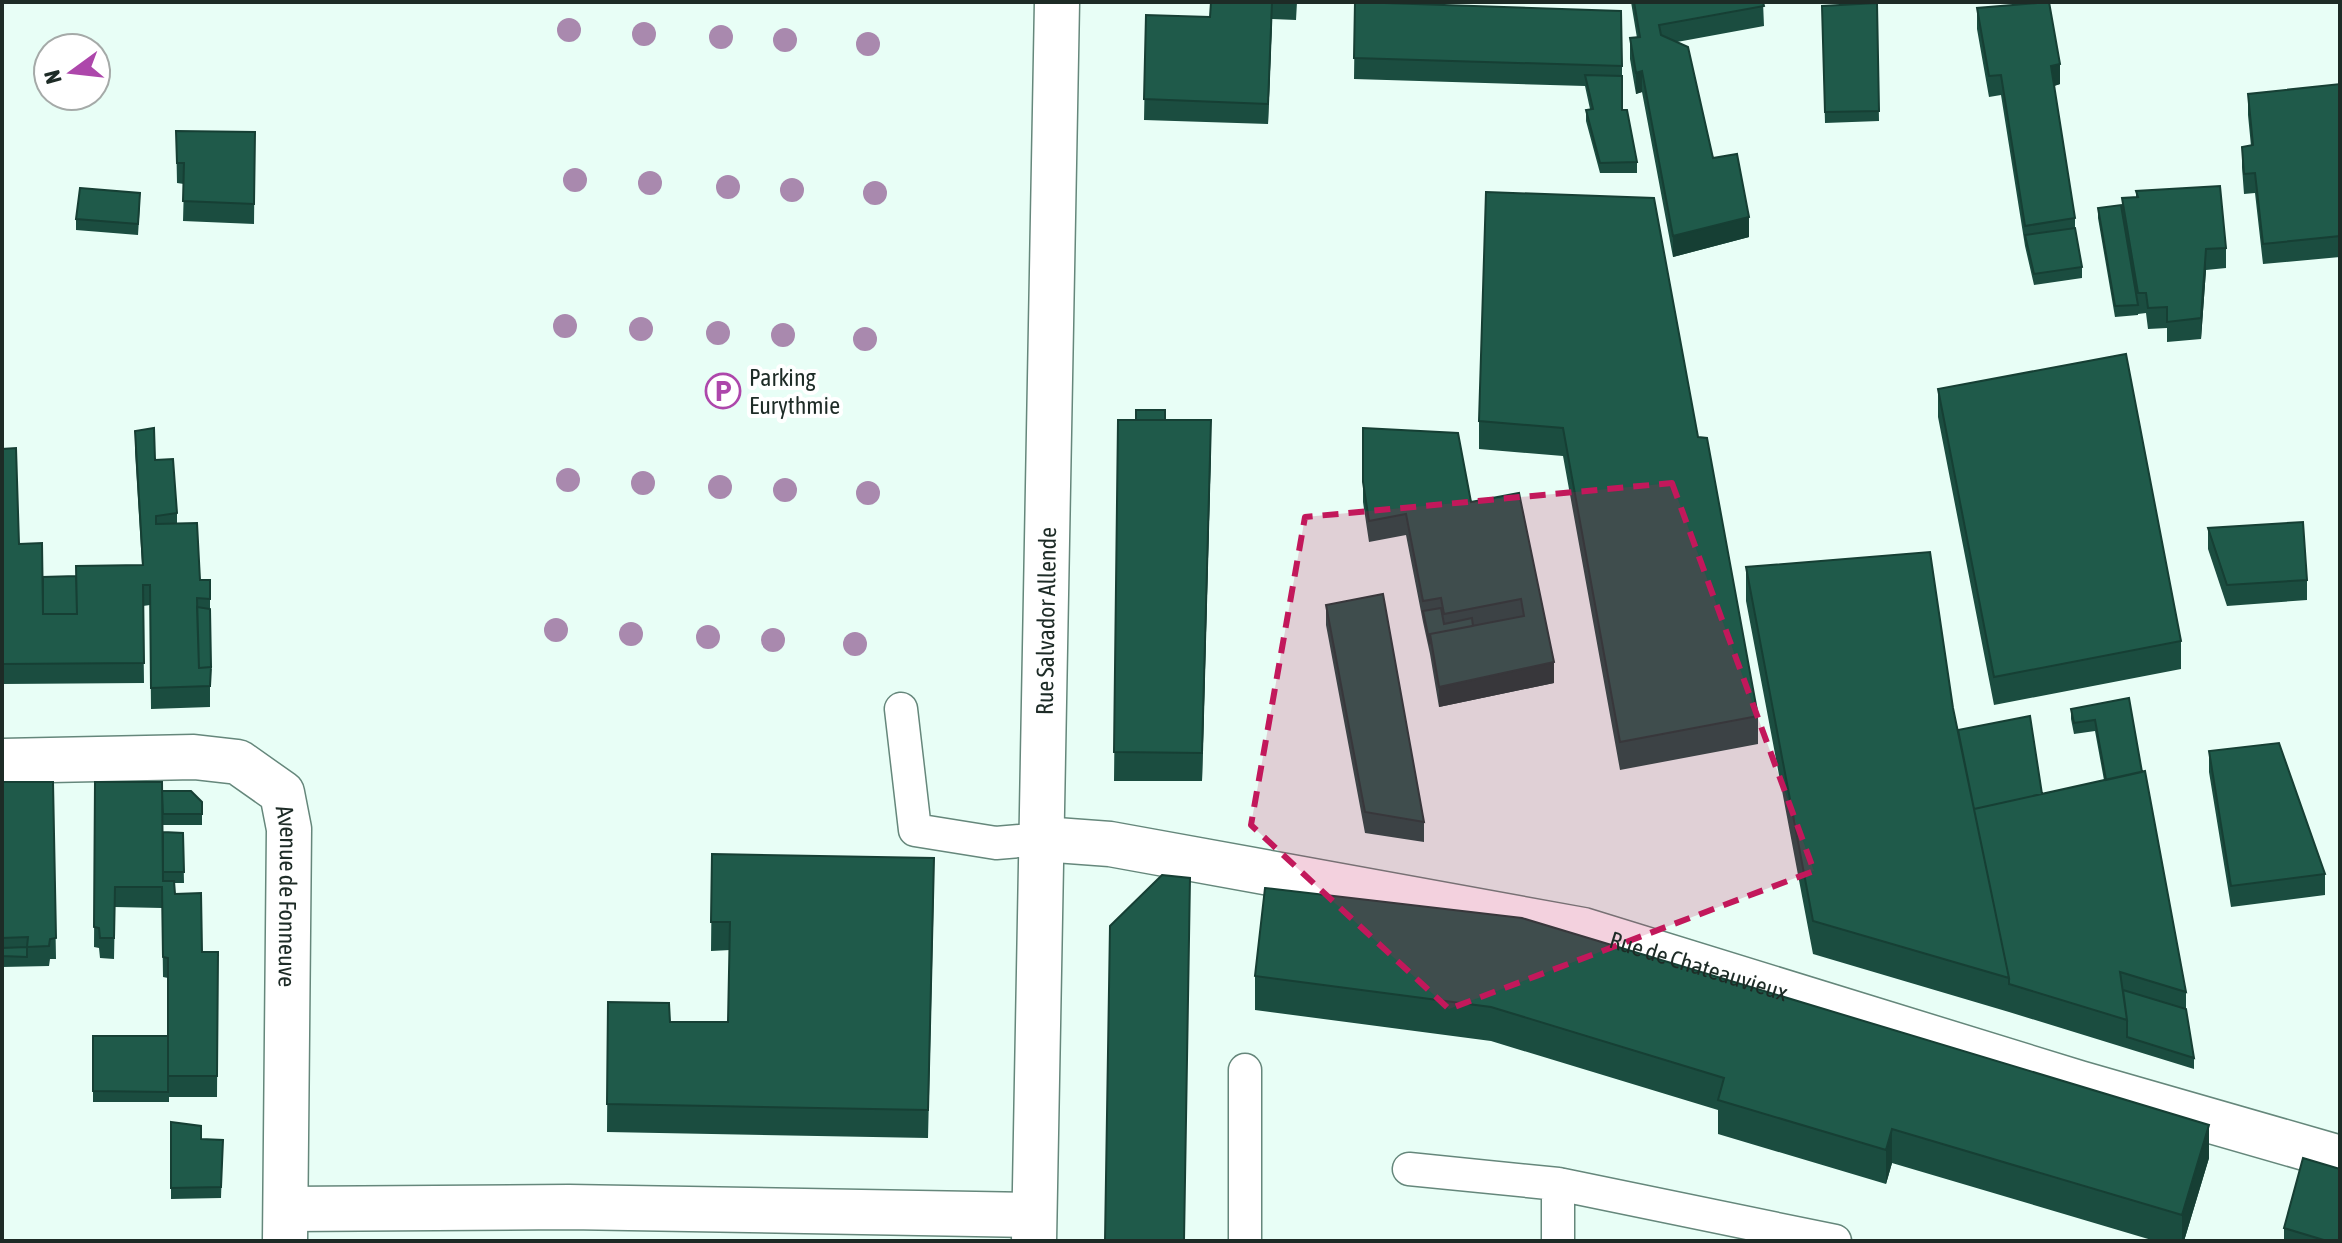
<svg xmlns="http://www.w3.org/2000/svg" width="2342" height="1243" viewBox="0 0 2342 1243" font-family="'Asap Condensed',sans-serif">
  <rect width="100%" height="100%" fill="#e8fef6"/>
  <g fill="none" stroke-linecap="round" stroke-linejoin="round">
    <!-- service casing -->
    <g stroke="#65877b" stroke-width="35">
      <path id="service" d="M 901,709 L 915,830 L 996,843 L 1042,839
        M 1245,1070 L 1245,1241
        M 1409,1169 L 1558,1184
        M 1558,1241 L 1558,1184 L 1835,1241"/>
    </g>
    <!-- minor casing -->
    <g stroke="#65877b" stroke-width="47">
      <g id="minor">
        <path id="s1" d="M 1042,839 L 1110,844 L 1583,930 L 2079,1083 L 2340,1158"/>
        <path d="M 287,1209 L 569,1207 L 1034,1215"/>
        <path id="s2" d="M 1034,1241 L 1057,2"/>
      </g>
    </g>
    <!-- tertiary casing -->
    <g stroke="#65877b" stroke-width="47">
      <g id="tertiary">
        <path id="s3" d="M 2,761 L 194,757 L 238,762 L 282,793 L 289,829 L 285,1241"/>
      </g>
    </g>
    <!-- service -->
    <use href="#service" stroke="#fff" stroke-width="32"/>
    <!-- minor -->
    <use href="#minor" stroke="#fff" stroke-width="44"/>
    <!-- tertiary -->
    <use href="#tertiary" stroke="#fff" stroke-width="44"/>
  </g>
  <!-- trees -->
  <g fill="#a989ae">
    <circle cx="569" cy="30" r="12"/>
    <circle cx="644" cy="34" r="12"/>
    <circle cx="721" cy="37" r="12"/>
    <circle cx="785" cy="40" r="12"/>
    <circle cx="868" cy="44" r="12"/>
    <circle cx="575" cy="180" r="12"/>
    <circle cx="650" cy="183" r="12"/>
    <circle cx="728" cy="187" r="12"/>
    <circle cx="792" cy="190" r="12"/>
    <circle cx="875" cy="193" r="12"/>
    <circle cx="565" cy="326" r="12"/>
    <circle cx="641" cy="329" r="12"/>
    <circle cx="718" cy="333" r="12"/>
    <circle cx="783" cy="335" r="12"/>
    <circle cx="865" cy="339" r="12"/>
    <circle cx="568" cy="480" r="12"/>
    <circle cx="643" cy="483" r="12"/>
    <circle cx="720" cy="487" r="12"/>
    <circle cx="785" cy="490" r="12"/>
    <circle cx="868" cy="493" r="12"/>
    <circle cx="556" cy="630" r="12"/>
    <circle cx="631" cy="634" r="12"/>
    <circle cx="708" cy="637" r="12"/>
    <circle cx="773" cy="640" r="12"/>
    <circle cx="855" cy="644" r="12"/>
  </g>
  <!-- wall -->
  <path fill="#1b4d40" d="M 1211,2 L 1297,2 L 1296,20 L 1272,19 L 1268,124 L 1144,120 L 1146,15 L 1210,17 Z
    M 1355,2 L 1622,66 L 1622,110 L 1637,162 L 1637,173 L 1600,173 L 1586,121 L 1586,110 L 1590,109 L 1585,86 L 1354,79 Z
    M 1631,2 L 1763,2 L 1764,26 L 1677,42 L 1713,158 L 1749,237 L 1673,257 L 1642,92 L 1636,94 L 1630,59 L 1630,38 L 1637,38 Z
    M 1877,3 L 1879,121 L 1825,123 L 1822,6 Z
    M 1977,8 L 2060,84 L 2054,86 L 2075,218 L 2075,228 L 2082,267 L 2082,278 L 2034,285 L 2025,246 L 2001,95 L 1989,97 L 1977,29 Z
    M 2340,84 L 2340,257 L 2263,264 L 2255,193 L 2244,194 L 2242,167 L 2242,147 L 2251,146 L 2248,115 L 2248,94 Z
    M 176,131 L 255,132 L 254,224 L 183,221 L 184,184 L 177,183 Z
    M 2136,191 L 2226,248 L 2226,268 L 2206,270 L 2201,339 L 2167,342 L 2167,328 L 2148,329 L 2146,313 L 2138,314 L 2138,315 L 2115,317 L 2098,218 L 2098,208 L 2122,210 L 2122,198 L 2136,197 Z
    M 140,203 L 138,235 L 76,230 L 76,219 Z
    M 1938,389 L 2181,641 L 2181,669 L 1994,705 L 1938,417 Z
    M 1118,420 L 1165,420 L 1211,448 L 1202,781 L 1114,781 Z
    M 1479,421 L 1698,437 L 1758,716 L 1758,744 L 1620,770 L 1563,456 L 1479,449 Z
    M 1363,428 L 1471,502 L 1519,493 L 1554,683 L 1439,707 L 1430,654 L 1423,622 L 1406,535 L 1369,542 L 1363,502 Z
    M 135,431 L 155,460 L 177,513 L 177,524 L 200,580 L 210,580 L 210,707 L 151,709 L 150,605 L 143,606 L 144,683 L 2,684 L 2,449 L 19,544 L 43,604 L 76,576 L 142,565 L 135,451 Z
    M 2208,528 L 2307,580 L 2307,600 L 2227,606 L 2208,549 Z
    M 1746,567 L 1953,708 L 1958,730 L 2042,794 L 2104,780 L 2095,731 L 2074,734 L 2071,719 L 2071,709 L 2129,698 L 2142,772 L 2186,992 L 2186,1009 L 2194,1058 L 2194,1069 L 2009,1012 L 1813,954 L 1746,601 Z
    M 1326,605 L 1424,822 L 1424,842 L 1365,833 L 1326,625 Z
    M 2209,751 L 2325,874 L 2325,895 L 2231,907 L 2209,772 Z
    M 2,782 L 53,782 L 56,959 L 50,959 L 49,966 L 2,967 Z
    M 95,782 L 162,791 L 202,802 L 202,825 L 163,825 L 163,832 L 183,833 L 184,883 L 174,883 L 175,894 L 202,952 L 218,952 L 217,1097 L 169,1097 L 169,1102 L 93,1102 L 93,1036 L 168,1036 L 168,978 L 163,977 L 162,908 L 115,907 L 114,959 L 100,958 L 99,948 L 94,947 Z
    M 712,854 L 934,886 L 928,1138 L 607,1132 L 608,1002 L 670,1022 L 728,1022 L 730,950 L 711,951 Z
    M 1265,888 L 2209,1158 L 2184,1241 L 2155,1241 L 1892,1163 L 1886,1184 L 1718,1134 L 1718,1110 L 1491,1041 L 1255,1010 L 1255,976 Z
    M 171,1122 L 201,1139 L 223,1140 L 221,1198 L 171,1199 Z
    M 2284,1228 L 2340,1241 L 2284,1241 Z"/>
  <!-- shaded-wall -->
  <path fill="#163f34" d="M 1272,2 L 1272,19 L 1268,124 L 1268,104 Z
    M 2060,64 L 2060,84 L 2051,87 L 2051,66 Z
    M 1642,71 L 1642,92 L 1636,94 L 1636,73 Z
    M 1749,217 L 1749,237 L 1673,257 L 1673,236 Z
    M 2206,249 L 2206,270 L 2201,339 L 2201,318 Z
    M 1211,420 L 1211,448 L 1202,781 L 1202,753 Z
    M 1554,662 L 1554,683 L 1439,707 L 1439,687 Z
    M 2209,1125 L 2209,1158 L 2184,1241 L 2182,1241 L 2182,1215 Z
    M 1892,1129 L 1892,1163 L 1886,1184 L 1886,1150 Z"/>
  <!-- building -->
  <path fill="#1f5a4a" stroke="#163f34" stroke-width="2" d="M 1211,2 L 1272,2 L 1268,104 L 1144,99 L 1146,15 L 1210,17 Z
    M 1355,2 L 1621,11 L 1622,66 L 1354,58 Z
    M 1634,2 L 1763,2 L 1764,6 L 1659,25 L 1661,35 L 1688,47 L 1713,158 L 1737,154 L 1749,217 L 1673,236 L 1642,71 L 1636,73 L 1630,38 L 1640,37 Z
    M 2049,2 L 2060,64 L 2051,66 L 2075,218 L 2025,226 L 2001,75 L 1989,76 L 1977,8 Z
    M 1877,3 L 1879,111 L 1825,112 L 1822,6 Z
    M 1585,75 L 1622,76 L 1622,110 L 1627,110 L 1637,162 L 1600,163 L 1586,110 L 1593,109 Z
    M 2340,84 L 2340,236 L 2263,244 L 2255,173 L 2244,174 L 2242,147 L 2253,145 L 2248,94 Z
    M 176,131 L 255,132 L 254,204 L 183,201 L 184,163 L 177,163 Z
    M 2220,186 L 2226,248 L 2206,249 L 2201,318 L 2167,322 L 2167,307 L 2148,308 L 2146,293 L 2138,293 L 2122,198 L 2138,197 L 2136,191 Z
    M 80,188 L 140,193 L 138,224 L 76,219 Z
    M 1486,192 L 1654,198 L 1698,437 L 1707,438 L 1758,716 L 1620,742 L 1563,428 L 1479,421 Z
    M 2121,205 L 2138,305 L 2115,306 L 2098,208 Z
    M 2075,228 L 2082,267 L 2034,274 L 2025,235 Z
    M 2126,354 L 2181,641 L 1994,677 L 1938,389 Z
    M 1136,410 L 1165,410 L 1165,420 L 1136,420 Z
    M 1118,420 L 1211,420 L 1202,753 L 1114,752 Z
    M 154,428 L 155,460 L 173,459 L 177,513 L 156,516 L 156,524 L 197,523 L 200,580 L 210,580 L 210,599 L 197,598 L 199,668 L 211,667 L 210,686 L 151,688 L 150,585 L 143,585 L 144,663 L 2,664 L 2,449 L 16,448 L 19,544 L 42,543 L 43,614 L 77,614 L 76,566 L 143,565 L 135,431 Z
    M 1363,428 L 1458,433 L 1471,502 L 1519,493 L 1554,662 L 1439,687 L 1430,634 L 1524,616 L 1521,599 L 1444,614 L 1441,598 L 1423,601 L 1406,514 L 1369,521 L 1363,482 Z
    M 2303,522 L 2307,580 L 2227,585 L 2208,528 Z
    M 1930,552 L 1953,708 L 2009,978 L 1813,921 L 1746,567 Z
    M 76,576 L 77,614 L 43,614 L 43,577 Z
    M 1383,594 L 1424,822 L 1365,812 L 1326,605 Z
    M 197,607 L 210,609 L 211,667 L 199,668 Z
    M 1441,608 L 1444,624 L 1472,618 L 1473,626 L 1430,634 L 1430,644 L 1423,611 Z
    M 2129,698 L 2142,772 L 2106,780 L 2095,720 L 2074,723 L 2071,709 Z
    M 2030,716 L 2042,794 L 1974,809 L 1958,730 Z
    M 2279,743 L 2325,874 L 2231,886 L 2209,751 Z
    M 2145,771 L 2186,992 L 2120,972 L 2127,1020 L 2009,984 L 2009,978 L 1974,809 Z
    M 2,782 L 53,782 L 56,938 L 50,939 L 49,946 L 27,947 L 28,937 L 2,938 Z
    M 95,782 L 162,782 L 163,881 L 174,881 L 175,894 L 201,893 L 202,952 L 218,952 L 217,1076 L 168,1076 L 168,958 L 163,957 L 162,887 L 115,887 L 114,938 L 100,938 L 99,928 L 94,927 Z
    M 162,791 L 191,791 L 202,802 L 202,814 L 163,814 Z
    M 163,832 L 183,833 L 184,872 L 163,872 Z
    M 712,854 L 934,858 L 928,1110 L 607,1104 L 608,1002 L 669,1003 L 670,1022 L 728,1022 L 730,922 L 711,922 Z
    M 1162,875 L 1190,878 L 1184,1241 L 1105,1241 L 1110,926 Z
    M 1265,888 L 1522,918 L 2209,1125 L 2182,1215 L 1892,1129 L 1886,1150 L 1718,1100 L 1724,1078 L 1491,1007 L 1255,976 Z
    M 27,947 L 27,957 L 2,956 L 2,948 Z
    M 2123,990 L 2186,1009 L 2194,1058 L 2127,1037 L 2127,1020 Z
    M 93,1036 L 168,1036 L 168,1092 L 93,1091 Z
    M 171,1122 L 201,1126 L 201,1139 L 223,1140 L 221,1187 L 171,1188 Z
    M 2303,1158 L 2340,1169 L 2340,1241 L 2327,1241 L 2284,1228 Z"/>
  <!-- marked area -->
  <path fill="#c2185b" fill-opacity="0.2" stroke="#c2185b" stroke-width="6" stroke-dasharray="16 10" stroke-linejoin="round" d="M 1672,483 L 1814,871 L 1449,1009 L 1251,825 L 1305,517 Z"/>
  <!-- icons -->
  <defs>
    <g id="parking-ring" transform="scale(1.8)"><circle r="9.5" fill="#fff" stroke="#ad47ab" stroke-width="1.5"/><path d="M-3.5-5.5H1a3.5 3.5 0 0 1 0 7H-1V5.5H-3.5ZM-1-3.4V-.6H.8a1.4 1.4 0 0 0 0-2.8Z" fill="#ad47ab"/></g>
  </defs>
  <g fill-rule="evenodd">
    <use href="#parking-ring" x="723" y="391"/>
  </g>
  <g text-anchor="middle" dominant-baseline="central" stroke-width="8" stroke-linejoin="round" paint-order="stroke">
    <!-- poi labels -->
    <g font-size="24" fill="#1d2b26" stroke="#fff" text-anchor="start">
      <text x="749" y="377">Parking<tspan x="749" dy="28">Eurythmie</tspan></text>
    </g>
    <!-- street labels -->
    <g font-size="24" fill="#1d2b26" stroke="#fff">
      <text stroke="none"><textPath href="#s2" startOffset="620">Rue Salvador Allende</textPath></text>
      <text stroke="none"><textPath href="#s3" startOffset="394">Avenue de Fonneuve</textPath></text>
      <text stroke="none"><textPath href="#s1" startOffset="670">Rue de Chateauvieux</textPath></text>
    </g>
  </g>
  <!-- border -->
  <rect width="2342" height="1243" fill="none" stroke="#1d2b26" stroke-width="8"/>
  <!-- north arrow -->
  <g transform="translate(72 72) rotate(255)"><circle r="38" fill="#ffffff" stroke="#a5aaa8" stroke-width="2"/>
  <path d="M0-6L14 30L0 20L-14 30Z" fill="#ad47ab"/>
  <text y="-12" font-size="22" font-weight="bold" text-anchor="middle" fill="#1d2b26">N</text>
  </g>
</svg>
